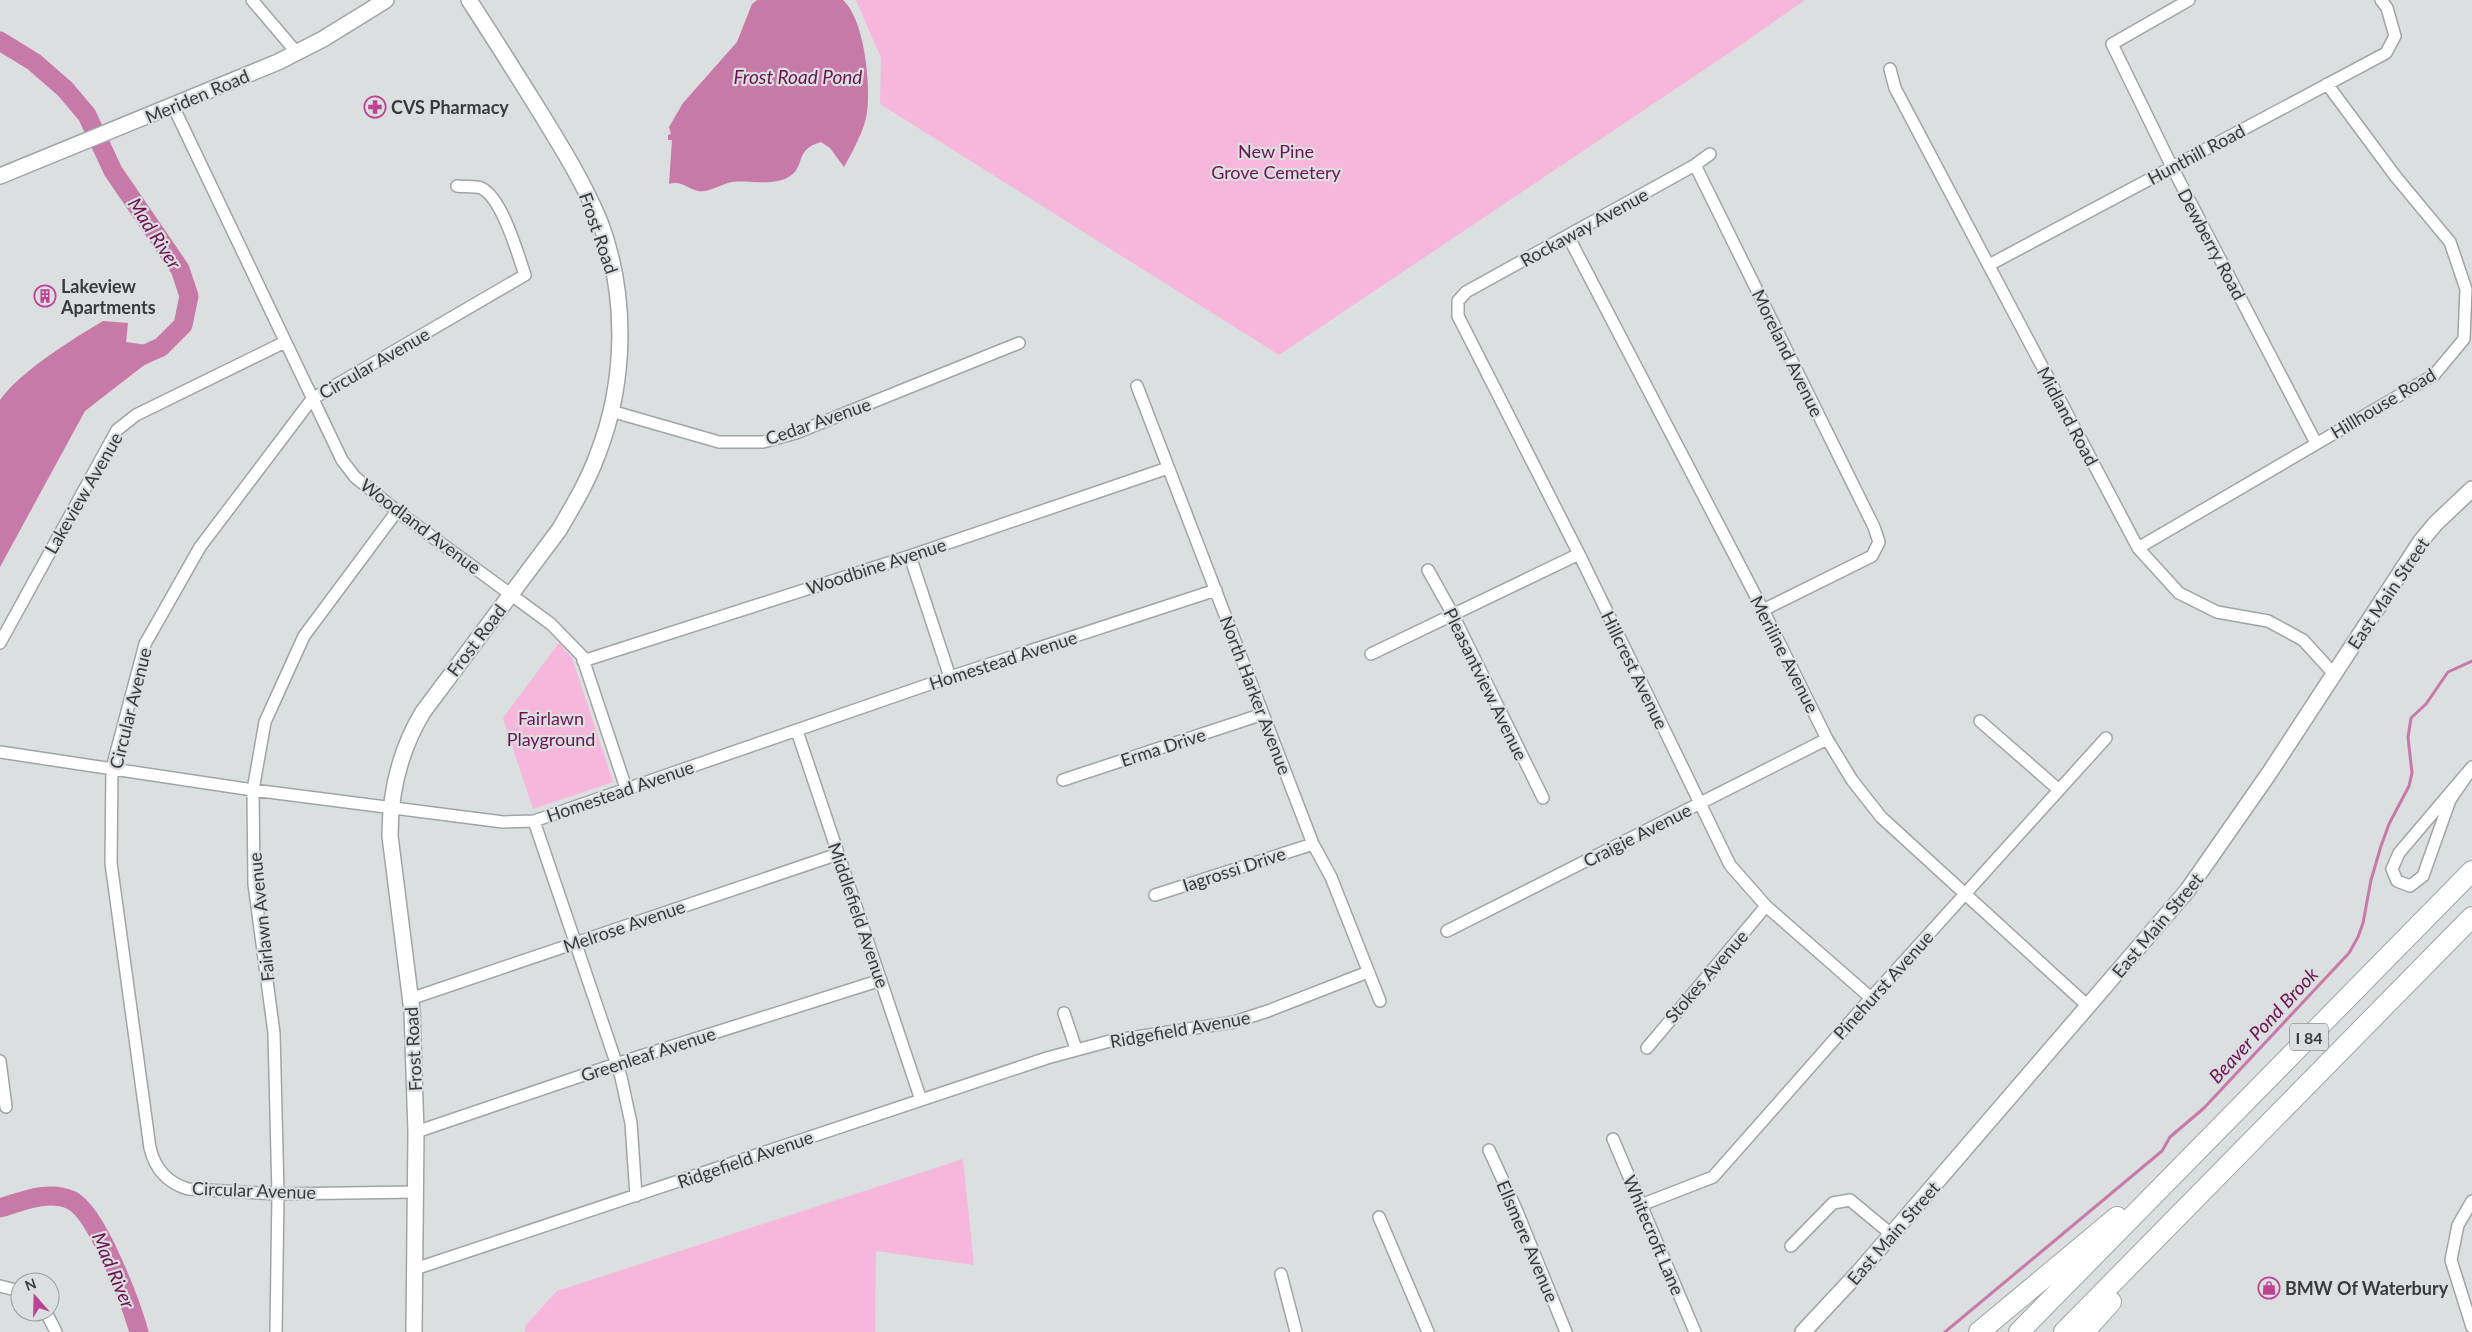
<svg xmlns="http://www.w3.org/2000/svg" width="2472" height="1332" viewBox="0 0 2472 1332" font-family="Lato,sans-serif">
  <rect width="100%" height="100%" fill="#dbdfe0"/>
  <!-- green -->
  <path fill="#f7b6db" d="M 856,0 L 1805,0 L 1732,51 L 1279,355 L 880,104 L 881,58 Z
    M 559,643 L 572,658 L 613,782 L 533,809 L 503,718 Z
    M 963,1159 L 974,1265 L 876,1251 L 875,1332 L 525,1332 L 525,1326 L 557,1291 Z"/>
  <!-- water -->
  <path fill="#c779a8" d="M 757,0 L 843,0 C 865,20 872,89 866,118 C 863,132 851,155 844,167 L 830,148 L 821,142 C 791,150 809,171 782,180 C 766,185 748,180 732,182 C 721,184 709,193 698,191 C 686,188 682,180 669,184 L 672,140 L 668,140 L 668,135 L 671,134 L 669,127 L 683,103 L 737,42 L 752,4 Z
    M 103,321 L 128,323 L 126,342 L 161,347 L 161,352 L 85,411 L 0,567 L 0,400 C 21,371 71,340 103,321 Z"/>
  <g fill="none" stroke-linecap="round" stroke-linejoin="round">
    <!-- stream -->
    <path stroke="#c779a8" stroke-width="3" d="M 1945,1332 L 2162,1151 L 2170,1137 L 2204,1108 L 2349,953 L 2358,937 L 2363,923 L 2371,880 L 2381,846 L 2389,824 L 2409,786 L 2412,773 L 2408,737 L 2411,718 L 2426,704 L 2448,672 L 2472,661"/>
    <!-- river -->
    <path stroke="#c779a8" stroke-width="19" d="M 0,41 L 34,62 L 65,89 L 87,115 L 113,171 L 180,269 L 189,296 L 183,325 L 161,347 L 139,357
      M 0,1208 C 23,1201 48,1190 71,1200 C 97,1212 131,1304 139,1332"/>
    <!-- street casing -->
    <g stroke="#a1a4a5" stroke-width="14">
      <path id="street" d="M 252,0 L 297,53
        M 2189,0 L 2112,44 L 2172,167 L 2316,443
        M 1890,69 L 1895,88 L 2138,548 L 2179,593 L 2217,612 L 2268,621 L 2303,640 L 2334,674
        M 173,106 L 342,460 L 355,477 L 397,511 L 551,624 L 582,656 L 626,788
        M 1710,154 L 1695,165 L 1466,292 L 1458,301 L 1458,316 L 1579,554 L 1730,865 L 1766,906 L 1871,998
        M 1695,165 L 1874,527 L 1879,542 L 1872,556 L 1763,610
        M 1568,236 L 1763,610 L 1827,739 L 1852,780 L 1881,817 L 2089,1007
        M 1989,265 L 2386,53 L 2395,36 L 2387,8 L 2381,0
        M 1137,386 L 1313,844 L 1331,877 L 1380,1001
        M 611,411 L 719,442 L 763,442 L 796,433 L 1019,343
        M 2138,548 L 2434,375 L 2464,339 L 2466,289 L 2450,242 L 2396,177 L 2327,84
        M 910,556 L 950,677
        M 1428,570 L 1452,613 L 1543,798
        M 0,643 L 117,430 L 136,415 L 285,342
        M 1371,654 L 1579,554
        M 583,661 L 910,556 L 1168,468
        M 1980,721 L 2059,790
        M 797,731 L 921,1100
        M 0,752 L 253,790 L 503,822 L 534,821 L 950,677 L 1216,590
        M 2472,767 L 2399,853 L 2392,869 L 2397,881 L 2410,886 L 2423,876 L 2450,800 L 2472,768
        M 1063,780 L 1263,714
        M 534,821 L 621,1077 L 631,1123 L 636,1196
        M 1155,895 L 1313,844
        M 1447,931 L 1827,739
        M 410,999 L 838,854
        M 1064,1013 L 1076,1049
        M 1647,1048 L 1766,906
        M 0,1061 L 6,1107
        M 416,1132 L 616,1064 L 881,980
        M 1613,1139 L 1695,1332
        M 1489,1150 L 1516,1209 L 1566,1332
        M 415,1192 L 278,1194 L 188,1189 C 168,1183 155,1169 150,1148 L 111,863 L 112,768 L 145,644 L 200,547 L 312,399 L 525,275 C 518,255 502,197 481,188 C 475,186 464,187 457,186
        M 2472,1201 L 2458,1225 L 2451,1260 L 2472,1327
        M 1641,1205 L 1713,1177 L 1871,998 L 2106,738
        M 1379,1217 L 1428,1332
        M 1791,1246 L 1833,1203 L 1850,1200 L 1891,1234
        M 415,1269 L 1047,1058 L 1110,1041 L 1234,1022 L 1268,1011 L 1368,972
        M 1281,1274 L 1296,1332
        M 0,1286 L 20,1291
        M 46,1312 L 56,1332
        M 276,1332 L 278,1194 L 274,1033 L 254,884 L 253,790 L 265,722 L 304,636 L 397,511"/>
    </g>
    <!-- secondary casing -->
    <g stroke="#a1a4a5" stroke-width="18">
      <path id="secondary" d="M 0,176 L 278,62 L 323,39 L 386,0
        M 414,1332 L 416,1132 L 412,1011 L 390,836 C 390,792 400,750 423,712 L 559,530 C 573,506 587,483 597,456 C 626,383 628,296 600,222 C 584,183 562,148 540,112 C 517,75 493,37 469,0
        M 1803,1332 L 1859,1272 L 2187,891 L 2270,772 L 2421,541 L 2436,523 L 2472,489"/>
    </g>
    <!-- highway casing -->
    <g stroke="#a1a4a5" stroke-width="22">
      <path id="highway" d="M 1979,1332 L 2117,1217
        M 2019,1332 L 2472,871
        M 2064,1332 L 2472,917
        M 2084,1332 L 2111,1302"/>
    </g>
    <!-- street -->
    <use href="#street" stroke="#fff" stroke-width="11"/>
    <!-- secondary -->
    <use href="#secondary" stroke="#fff" stroke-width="15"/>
    <!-- highway -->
    <use href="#highway" stroke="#fff" stroke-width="20"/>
  </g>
  <!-- icons -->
  <defs>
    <g id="pharmacy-ring" transform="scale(1.125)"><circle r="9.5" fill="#dbdfe0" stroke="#be4293" stroke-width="1.5"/><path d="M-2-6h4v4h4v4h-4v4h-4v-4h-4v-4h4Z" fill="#be4293"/></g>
    <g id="building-ring" transform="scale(1.125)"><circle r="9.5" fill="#dbdfe0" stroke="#be4293" stroke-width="1.5"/><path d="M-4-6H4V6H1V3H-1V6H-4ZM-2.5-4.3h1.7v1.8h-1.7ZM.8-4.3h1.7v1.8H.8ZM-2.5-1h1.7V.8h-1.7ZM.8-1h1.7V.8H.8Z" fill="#be4293"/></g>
    <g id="shop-ring" transform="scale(1.125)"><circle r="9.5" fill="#dbdfe0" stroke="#be4293" stroke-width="1.5"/><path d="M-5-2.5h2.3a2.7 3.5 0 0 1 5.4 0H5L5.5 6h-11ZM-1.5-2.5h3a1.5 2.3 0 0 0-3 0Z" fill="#be4293"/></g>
  </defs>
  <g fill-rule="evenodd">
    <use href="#pharmacy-ring" x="375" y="107"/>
    <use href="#building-ring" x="45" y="296"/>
    <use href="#shop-ring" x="2269" y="1288"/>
  </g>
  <g text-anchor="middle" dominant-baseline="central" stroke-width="4.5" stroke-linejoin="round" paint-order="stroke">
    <!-- shield labels -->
    <rect fill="#dbdfe0" stroke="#6a6c6c" stroke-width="1" x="2290" y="1023.5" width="38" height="27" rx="4"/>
    <g font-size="16" font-weight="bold" fill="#393a3b">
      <text x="2309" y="1037">I 84</text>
    </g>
    <!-- street labels -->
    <g font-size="18" fill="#393a3b" stroke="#dbdfe0">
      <text transform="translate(197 96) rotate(-23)">Meriden Road</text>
      <text transform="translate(2196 154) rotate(-28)">Hunthill Road</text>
      <text transform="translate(1584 227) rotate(-29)">Rockaway Avenue</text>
      <text transform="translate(599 233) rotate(71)">Frost Road</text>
      <text transform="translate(2212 244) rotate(62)">Dewberry Road</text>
      <text transform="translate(1788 353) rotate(64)">Moreland Avenue</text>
      <text transform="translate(374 363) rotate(-30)">Circular Avenue</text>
      <text transform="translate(2383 403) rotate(-31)">Hillhouse Road</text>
      <text transform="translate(2068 416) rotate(62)">Midland Road</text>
      <text transform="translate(818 421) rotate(-19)">Cedar Avenue</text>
      <text transform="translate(83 493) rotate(-60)">Lakeview Avenue</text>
      <text transform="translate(421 526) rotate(37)">Woodland Avenue</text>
      <text transform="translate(876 566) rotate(-18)">Woodbine Avenue</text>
      <text transform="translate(2388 593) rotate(-56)">East Main Street</text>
      <text transform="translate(476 640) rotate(-53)">Frost Road</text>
      <text transform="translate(1785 654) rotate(63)">Meriline Avenue</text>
      <text transform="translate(1003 660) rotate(-18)">Homestead Avenue</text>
      <text transform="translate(1635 670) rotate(64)">Hillcrest Avenue</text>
      <text transform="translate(1486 684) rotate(64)">Pleasantview Avenue</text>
      <text transform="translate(1256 695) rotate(69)">North Harker Avenue</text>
      <text transform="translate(130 708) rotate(-76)">Circular Avenue</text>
      <text transform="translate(1163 747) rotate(-18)">Erma Drive</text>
      <text transform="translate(620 791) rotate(-19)">Homestead Avenue</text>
      <text transform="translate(1637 835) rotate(-27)">Craigie Avenue</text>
      <text transform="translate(1234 869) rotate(-18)">Iagrossi Drive</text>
      <text transform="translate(859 915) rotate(71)">Middlefield Avenue</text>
      <text transform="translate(261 917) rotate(-96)">Fairlawn Avenue</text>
      <text transform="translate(2157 925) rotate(-50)">East Main Street</text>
      <text transform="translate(624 926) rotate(-19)">Melrose Avenue</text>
      <text transform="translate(1706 976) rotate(-49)">Stokes Avenue</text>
      <text transform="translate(1883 985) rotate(-48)">Pinehurst Avenue</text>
      <text transform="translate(1180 1029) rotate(-10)">Ridgefield Avenue</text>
      <text transform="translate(413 1049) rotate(-93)">Frost Road</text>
      <text transform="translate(648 1054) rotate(-18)">Greenleaf Avenue</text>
      <text transform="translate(745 1159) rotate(-19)">Ridgefield Avenue</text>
      <text transform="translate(254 1190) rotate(2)">Circular Avenue</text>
      <text transform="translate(1893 1233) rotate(-49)">East Main Street</text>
      <text transform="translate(1654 1235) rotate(67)">Whitecroft Lane</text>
      <text transform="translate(1528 1241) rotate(67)">Ellsmere Avenue</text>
    </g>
    <!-- poi labels -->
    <g font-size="18" font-weight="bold" fill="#393a3b" stroke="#dbdfe0" text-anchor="start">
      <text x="391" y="107">CVS Pharmacy</text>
      <text x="61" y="286">Lakeview<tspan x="61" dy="21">Apartments</tspan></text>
      <text x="2285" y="1288">BMW Of Waterbury</text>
    </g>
    <!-- park labels -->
    <g font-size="18" fill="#701152" stroke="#dbdfe0">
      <text x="1276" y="151">New Pine<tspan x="1276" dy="21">Grove Cemetery</tspan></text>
      <text x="551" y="718">Fairlawn<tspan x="551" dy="21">Playground</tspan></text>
    </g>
    <!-- water labels -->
    <g font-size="19" font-style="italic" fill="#6e1051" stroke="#dbdfe0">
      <text x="798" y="76">Frost Road Pond</text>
      <text transform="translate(155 233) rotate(57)">Mad River</text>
      <text transform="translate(2263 1025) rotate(-47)">Beaver Pond Brook</text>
      <text transform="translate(114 1270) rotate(67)">Mad River</text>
    </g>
  </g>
  <!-- north arrow -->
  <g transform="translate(35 1297) rotate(340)"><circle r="24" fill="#dbdfe0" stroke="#9a9d9e"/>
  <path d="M0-4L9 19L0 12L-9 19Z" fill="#be4293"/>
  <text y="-8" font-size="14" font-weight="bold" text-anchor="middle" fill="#393a3b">N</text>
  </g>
</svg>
